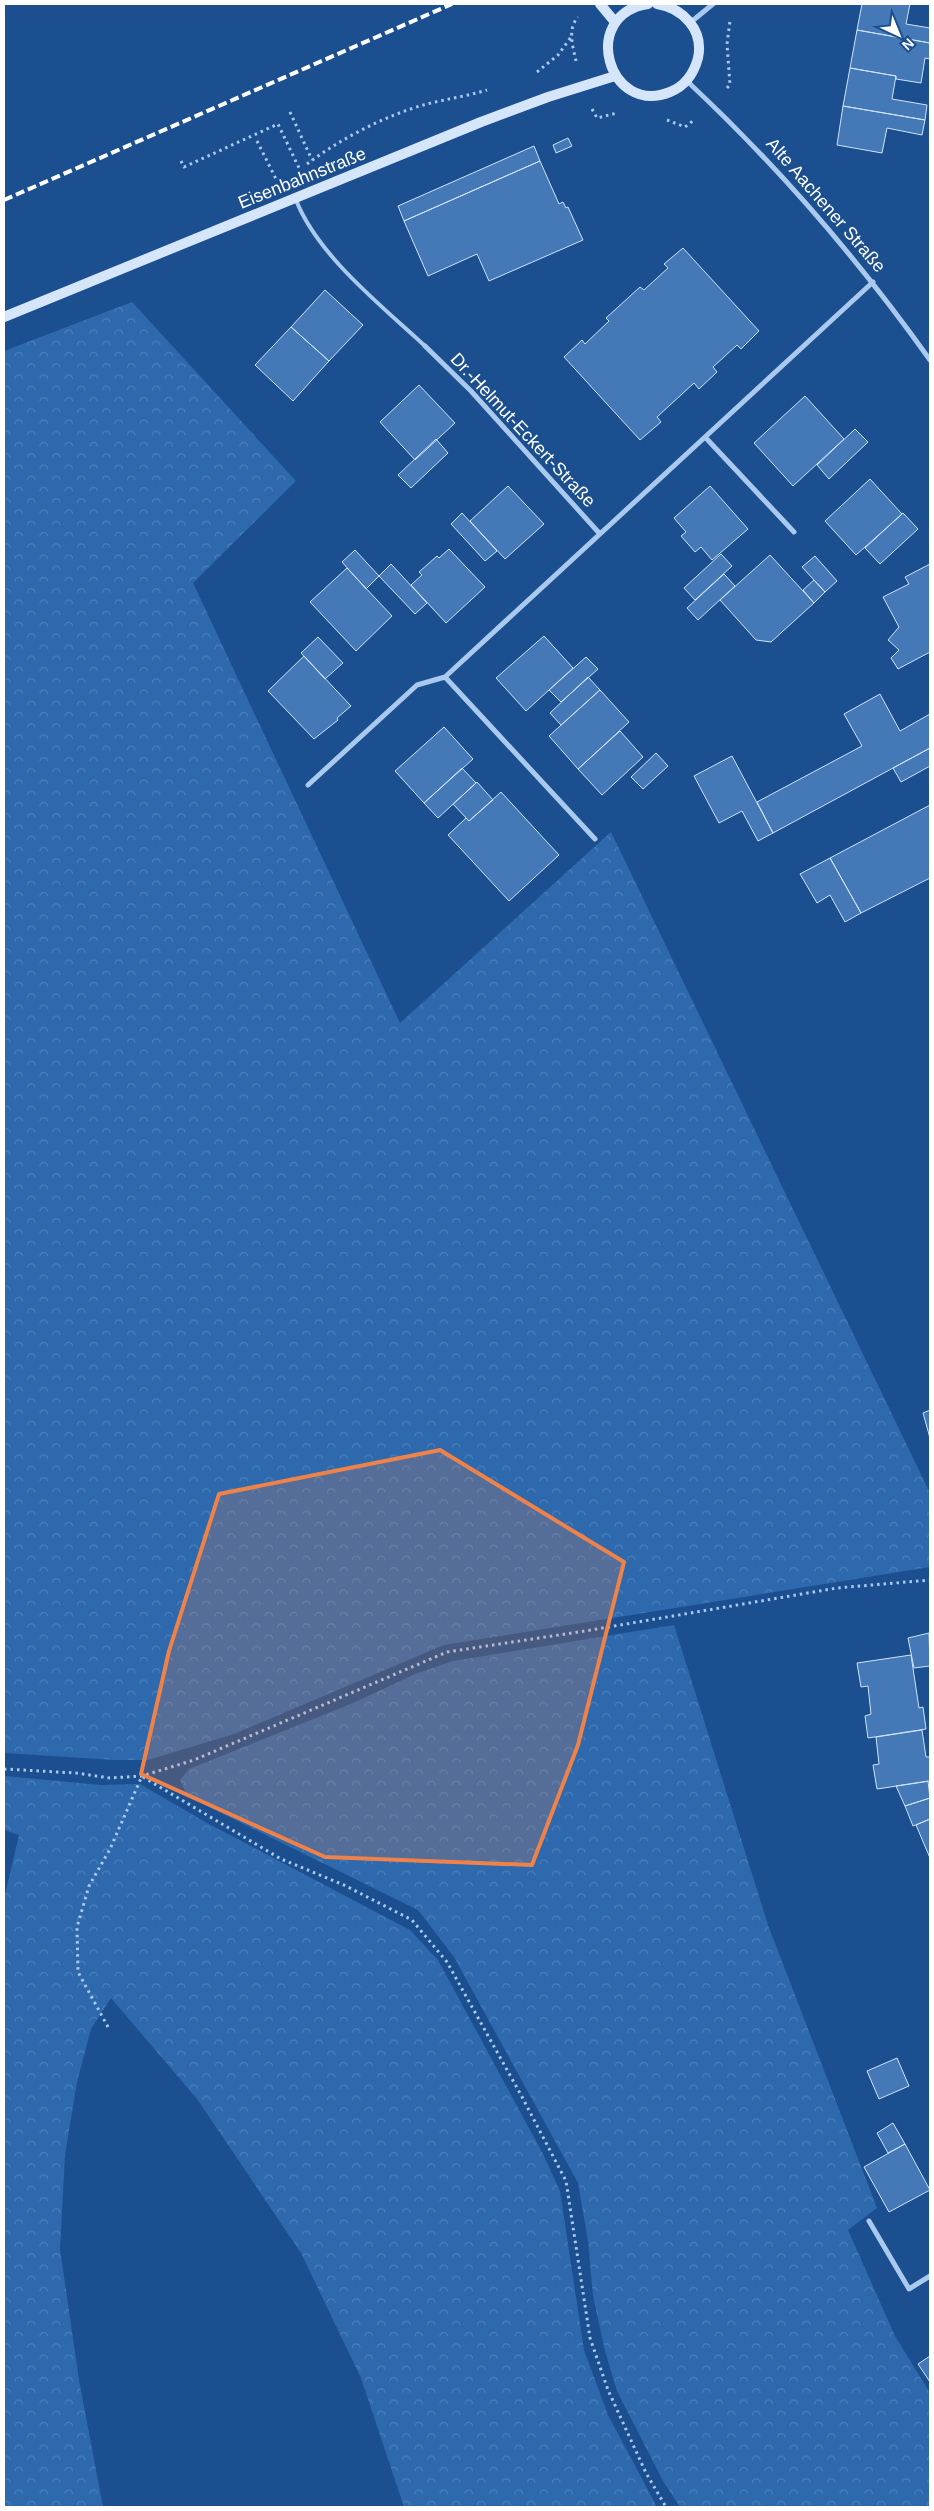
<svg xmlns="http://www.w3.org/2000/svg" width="934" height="2511" viewBox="0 0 934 2511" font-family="Arial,sans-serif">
  <defs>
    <pattern id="forest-crowns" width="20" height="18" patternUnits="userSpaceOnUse" patternTransform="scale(1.25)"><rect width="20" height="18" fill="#2e69ad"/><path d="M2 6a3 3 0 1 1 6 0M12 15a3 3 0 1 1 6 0" fill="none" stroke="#4d80b9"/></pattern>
  </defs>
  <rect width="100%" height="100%" fill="#1b4f8f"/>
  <!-- forest -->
  <path fill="url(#forest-crowns)" d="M 132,302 L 296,481 L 193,583 L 400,1023 L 611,832 L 930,1493 L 930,1567 L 444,1645 L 234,1734 L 148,1760 L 115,1760 L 4,1753 L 4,351 Z
    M 674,1625 L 768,1925 L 877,2208 L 848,2230 L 895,2336 L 930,2393 L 930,2507 L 680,2507 L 663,2481 L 617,2391 L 605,2351 L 593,2296 L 588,2241 L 578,2183 L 454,1957 L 418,1910 L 211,1808 L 186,1793 L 180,1780 L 189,1769 L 353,1703 L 415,1674 L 453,1661 Z
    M 4,1776 L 101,1785 L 140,1784 L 207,1823 L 410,1930 L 438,1960 L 543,2154 L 560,2191 L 584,2350 L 608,2415 L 657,2507 L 404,2507 L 361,2378 L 301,2253 L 197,2099 L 111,1998 L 91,2029 L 77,2082 L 65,2155 L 60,2249 L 79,2380 L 103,2507 L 4,2507 L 4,1899 L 19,1835 L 4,1830 Z"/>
  <!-- building -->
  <path fill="#4478b7" stroke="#cfe3fa" d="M 862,4 L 910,4 L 906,24 L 930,28 L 930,43 L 857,30 Z
    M 857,30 L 930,43 L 930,59 L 925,58 L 921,83 L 896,79 L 896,76 L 850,68 Z
    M 850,68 L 896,76 L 892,99 L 927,105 L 925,120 L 843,106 Z
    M 843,106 L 925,120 L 922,135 L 887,128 L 882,153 L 837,145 Z
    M 568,138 L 572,146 L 556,153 L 553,145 Z
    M 534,146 L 540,161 L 404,221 L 398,206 Z
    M 540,161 L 559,204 L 563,202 L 566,208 L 568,207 L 583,240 L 489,281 L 477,254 L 428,276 L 404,221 Z
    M 683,248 L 759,331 L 741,349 L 737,345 L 713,367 L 717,372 L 699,389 L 694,383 L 657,417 L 661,422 L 640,440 L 564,357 L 582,340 L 585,344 L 609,321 L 606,318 L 640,287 L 644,290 L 668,268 L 664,264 Z
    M 325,290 L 363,325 L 329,361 L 291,327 Z
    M 291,327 L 329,361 L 293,401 L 255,365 Z
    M 419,385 L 455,423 L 415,460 L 380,422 Z
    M 805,396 L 844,439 L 793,486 L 754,443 Z
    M 855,429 L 868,442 L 829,479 L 817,465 Z
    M 436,439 L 448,453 L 411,488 L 398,475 Z
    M 870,479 L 902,514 L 856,555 L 825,521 Z
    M 508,486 L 544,524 L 505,559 L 470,521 Z
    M 710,486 L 748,529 L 712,560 L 701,547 L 695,552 L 681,536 L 686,532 L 674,518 Z
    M 462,513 L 497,551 L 485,561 L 451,524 Z
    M 903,513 L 918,529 L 880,564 L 865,548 Z
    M 449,549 L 485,587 L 446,623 L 411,585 L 422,575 L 419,572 L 437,556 L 439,558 Z
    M 355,550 L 379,576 L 366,589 L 342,562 Z
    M 721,554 L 732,566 L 695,600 L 684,588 Z
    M 770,555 L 814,603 L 771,642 L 756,640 L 720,600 Z
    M 815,556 L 837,581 L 825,592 L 802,567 Z
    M 391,564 L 427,603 L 415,614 L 379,576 Z
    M 930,564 L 930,652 L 898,669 L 891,658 L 899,650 L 888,640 L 899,627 L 883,597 L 909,584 L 905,577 Z
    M 347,568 L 392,616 L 356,651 L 310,602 Z
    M 724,574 L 735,586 L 698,620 L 687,608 Z
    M 814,580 L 825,592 L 814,603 L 803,590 Z
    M 544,636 L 573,668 L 526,711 L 496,678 Z
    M 318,637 L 343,663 L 325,679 L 301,653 Z
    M 304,656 L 351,706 L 337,718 L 338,720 L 314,739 L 268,691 Z
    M 586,657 L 598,669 L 561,702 L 549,690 Z
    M 588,677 L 600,690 L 561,725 L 550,713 Z
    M 600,690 L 629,722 L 578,769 L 549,736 Z
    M 880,694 L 900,731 L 930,714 L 930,748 L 773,833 L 757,802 L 862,746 L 844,714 Z
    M 444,727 L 473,759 L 424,803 L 395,771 Z
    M 620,731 L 643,757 L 602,795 L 578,769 Z
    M 930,748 L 930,766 L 901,782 L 893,768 Z
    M 656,753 L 668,766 L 643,789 L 631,777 Z
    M 732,756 L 773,833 L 758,841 L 742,811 L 719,823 L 694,776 Z
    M 462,768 L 476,783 L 438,818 L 424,803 Z
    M 477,782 L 493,800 L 469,821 L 453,804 Z
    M 501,792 L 559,855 L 509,901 L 448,835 L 466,818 L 469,821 Z
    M 930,805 L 930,878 L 861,913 L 830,858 Z
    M 830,858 L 861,913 L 845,922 L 830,895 L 817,903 L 800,874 Z
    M 930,1410 L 930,1438 L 923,1413 Z
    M 929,1633 L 930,1666 L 914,1668 L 908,1638 Z
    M 911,1655 L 919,1708 L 923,1707 L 926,1729 L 868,1738 L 865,1716 L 871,1714 L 868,1686 L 861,1687 L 857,1663 Z
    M 922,1730 L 926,1757 L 930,1757 L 930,1781 L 877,1789 L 873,1765 L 879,1764 L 876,1737 Z
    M 928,1781 L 930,1798 L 905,1806 L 896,1786 Z
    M 930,1798 L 930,1819 L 913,1826 L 905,1806 Z
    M 930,1819 L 930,1858 L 916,1825 Z
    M 897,2058 L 909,2086 L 879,2099 L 867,2071 Z
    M 893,2123 L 905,2144 L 888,2153 L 877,2133 Z
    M 905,2144 L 930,2190 L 889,2212 L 864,2167 Z
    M 930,2356 L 930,2382 L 918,2364 Z"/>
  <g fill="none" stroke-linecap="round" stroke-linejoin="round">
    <!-- path -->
    <path stroke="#a9c9ee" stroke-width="3" stroke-dasharray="2.5 4" stroke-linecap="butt" d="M 576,61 C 573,47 567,29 578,17
      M 537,72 L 558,55 L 571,37
      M 727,88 L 730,85 L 727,44 L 730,21
      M 592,109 L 597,118 L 617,113
      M 290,112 L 312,160
      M 667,120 L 685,127 L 694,120
      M 257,141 L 276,179
      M 181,161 L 184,167 L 278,124 L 300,170
      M 307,164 C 340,139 386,115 427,104 C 447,99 467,96 487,90
      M 4,1769 L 76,1773 L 110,1778 L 142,1776 L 194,1760 L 447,1652 L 585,1631 L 837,1588 L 930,1580
      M 143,1777 L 281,1859 L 344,1885 L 412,1920 L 447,1962 L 521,2095 L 566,2181 L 590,2338 L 608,2390 L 646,2473 L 666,2507
      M 108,2027 L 78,1972 L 77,1927 L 89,1886 L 110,1849 L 142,1776"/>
    <!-- lane -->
    <path stroke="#a9c9ee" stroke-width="4" d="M 296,200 C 318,256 382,306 425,346"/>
    <!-- street -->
    <path stroke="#a9c9ee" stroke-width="5" d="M 691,22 L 713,4
      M 687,81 C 778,166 858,259 930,360
      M 425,346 L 471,391 L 600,534
      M 705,437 L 794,532
      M 445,677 L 595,839
      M 308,785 L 417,685 L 445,677 L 873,282
      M 869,2221 L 909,2289 L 930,2276"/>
    <!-- secondary -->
    <path stroke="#d6e6fa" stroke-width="10" d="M 600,4 L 615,22
      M 648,4 C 579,14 608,117 670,92 C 685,86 694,73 698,58 C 704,30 683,8 657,4
      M 4,317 L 481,122 L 548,97 L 615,76"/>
    <!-- rail -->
    <path stroke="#fff" stroke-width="4" stroke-dasharray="9 4" stroke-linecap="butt" d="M 4,200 L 452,4"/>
  </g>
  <!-- marked area -->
  <path fill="#ee8249" fill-opacity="0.2" stroke="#ee8249" stroke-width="4" stroke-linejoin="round" d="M 440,1450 L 624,1562 L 578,1745 L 532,1865 L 325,1857 L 141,1774 L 169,1651 L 219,1494 Z"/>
  <g text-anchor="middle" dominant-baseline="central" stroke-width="5" stroke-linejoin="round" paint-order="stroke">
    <!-- street labels -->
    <g font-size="18" fill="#fff" stroke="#1b4f8f">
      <text transform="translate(302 178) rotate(-22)">Eisenbahnstraße</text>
      <text transform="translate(826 205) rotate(49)">Alte Aachener Straße</text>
      <text transform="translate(523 430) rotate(47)">Dr.-Helmut-Eckert-Straße</text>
    </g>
  </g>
  <!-- border -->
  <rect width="934" height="2511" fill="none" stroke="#ffffff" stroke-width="10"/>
  <!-- north arrow -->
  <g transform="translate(899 35) rotate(136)" stroke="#1b4f8f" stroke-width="4" paint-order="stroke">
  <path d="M0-4L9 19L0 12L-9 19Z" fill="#ffffff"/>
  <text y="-8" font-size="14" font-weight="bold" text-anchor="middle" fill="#ffffff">N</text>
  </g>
</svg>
